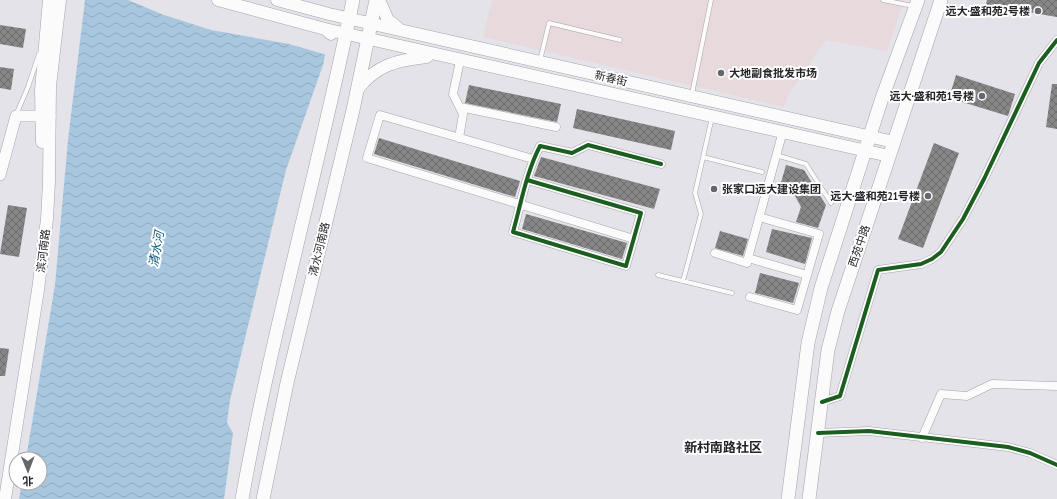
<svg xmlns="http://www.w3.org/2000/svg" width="1057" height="499" viewBox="0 0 1057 499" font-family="'PT Sans Narrow','Noto Sans SC',sans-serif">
  <defs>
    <pattern id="water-waves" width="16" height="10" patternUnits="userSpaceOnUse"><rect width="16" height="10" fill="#a8c7de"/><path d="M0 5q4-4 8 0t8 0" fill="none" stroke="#90abbe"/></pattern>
    <pattern id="building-cross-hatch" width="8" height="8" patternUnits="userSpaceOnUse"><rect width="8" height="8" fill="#878687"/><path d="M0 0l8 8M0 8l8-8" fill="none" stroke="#6e6d6e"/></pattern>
  </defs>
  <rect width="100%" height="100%" fill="#e3e3e9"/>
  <!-- commercial -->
  <path fill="#e7d9dc" d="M 492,0 L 904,0 L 887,51 L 826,40 L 788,95 L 784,107 L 483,37 Z"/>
  <!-- water -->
  <path fill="url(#water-waves)" d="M 85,0 L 336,0 L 323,65 L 286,170 L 230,400 L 227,423 L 233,433 L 224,499 L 19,499 L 22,483 L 40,483 L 40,459 L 26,459 L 55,285 L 68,140 Z"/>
  <!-- pier -->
  <path fill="#e3e3e9" d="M 128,0 L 338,0 L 327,55 L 289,44 L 211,30 L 164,15 Z"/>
  <!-- building -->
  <path fill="url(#building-cross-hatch)" d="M 987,0 L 1057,0 L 1057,17 L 986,5 Z
    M 0,25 L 26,29 L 23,48 L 0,44 Z
    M 0,67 L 14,69 L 11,90 L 0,88 Z
    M 956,75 L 1015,94 L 1008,116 L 949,98 Z
    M 1052,84 L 1057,84 L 1057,129 L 1046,127 Z
    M 469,85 L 561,104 L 557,122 L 465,103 Z
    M 577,109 L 675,131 L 671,150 L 573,128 Z
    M 379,138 L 520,181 L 515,197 L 374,154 Z
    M 934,143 L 959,153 L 923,248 L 898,239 Z
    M 541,157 L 660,189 L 654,209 L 534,176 Z
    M 786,165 L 804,170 L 826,205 L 818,228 L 796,222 L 801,207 L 792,190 L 780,186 Z
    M 8,205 L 27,208 L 19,257 L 0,254 Z
    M 526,214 L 627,243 L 622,259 L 522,229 Z
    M 772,229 L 812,238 L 805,264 L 766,252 Z
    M 720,231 L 748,239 L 743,256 L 715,248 Z
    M 760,273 L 799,283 L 793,303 L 755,293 Z
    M 0,348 L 9,349 L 5,376 L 0,376 Z"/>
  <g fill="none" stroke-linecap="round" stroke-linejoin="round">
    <!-- service casing -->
    <g stroke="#a3a3a8" stroke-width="5">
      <path id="service" d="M 883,0 L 913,6
        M 540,61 L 549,23 L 620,40
        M 692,94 L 711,0
        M 16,115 L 28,87 L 39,54
        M 776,155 L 806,164 L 831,203
        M 703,157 L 762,172
        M 658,275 L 732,293
        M 683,281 L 701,214 L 695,193 L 712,117"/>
    </g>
    <!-- minor casing -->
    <g stroke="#a3a3a8" stroke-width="9">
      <path id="minor" d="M 460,107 L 556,127
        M 783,131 L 748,258 L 807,275
        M 459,138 L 463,114 L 453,94 L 460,61
        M 533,159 L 380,115 L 367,158 L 634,239
        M 527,180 L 641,213 L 626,266 L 513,232 C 521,204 526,173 540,146 L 572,153 L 588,145 L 661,164
        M 715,253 L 747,263 L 748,258
        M 750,297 L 797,310 L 819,234 L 759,217
        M 822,402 L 840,396 L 878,270 L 921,264 L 932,259 L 941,252 L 963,219 L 984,179 L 1039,63 L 1057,40
        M 818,433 L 869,431 L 1008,447 L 1030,453 L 1057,465
        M 922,438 L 941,394 L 967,396 L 992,384 L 1057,386"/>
    </g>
    <!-- tertiary casing -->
    <g stroke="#a3a3a8" stroke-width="12">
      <path id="tertiary" d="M 0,175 L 16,116 L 50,116"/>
    </g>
    <!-- secondary casing -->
    <g stroke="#a3a3a8" stroke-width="13">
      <path id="secondary" d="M 218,0 L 325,29 L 331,34
        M 277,0 L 329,14 L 894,142
        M 379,0 L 388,20 L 399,29
        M 325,29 L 889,156
        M 357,90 C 376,65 397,60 427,57
        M 42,142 L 41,90 L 49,0
        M 5,499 L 38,290 L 47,219 L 49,182 L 50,86 L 60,0"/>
    </g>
    <!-- primary casing -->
    <g stroke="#a3a3a8" stroke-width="14">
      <path id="primary" d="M 242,499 C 272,331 319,167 353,0
        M 263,499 L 287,383 L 353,110 L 376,0
        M 788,499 L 808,343 L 821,288 L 882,98 L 918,0
        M 809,499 L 828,350 L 838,311 L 941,0"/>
    </g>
    <!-- service -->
    <use href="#service" stroke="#fbfbfc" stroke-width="4"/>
    <!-- minor -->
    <use href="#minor" stroke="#fbfbfc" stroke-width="8"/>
    <!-- tertiary -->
    <use href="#tertiary" stroke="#fbfbfc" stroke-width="11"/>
    <!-- secondary -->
    <use href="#secondary" stroke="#fbfbfc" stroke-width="12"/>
    <!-- primary -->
    <use href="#primary" stroke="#fbfbfc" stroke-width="13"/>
    <!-- cycleway casing -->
    <g stroke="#fff" stroke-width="6">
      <path id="cycleway" d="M 527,180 L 641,213 L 626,266 L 513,232 C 521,204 526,173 540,146 L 572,153 L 588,145 L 661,164
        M 822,402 L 840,396 L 878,270 L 921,264 L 932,259 L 941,252 L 963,219 L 984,179 L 1039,63 L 1057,40
        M 818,433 L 869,431 L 1008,447 L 1030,453 L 1057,465"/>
    </g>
    <!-- cycleway -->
    <use href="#cycleway" stroke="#1b5e20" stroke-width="4"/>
  </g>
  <!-- markers -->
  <g fill="#66676c" stroke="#fff" stroke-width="1.5">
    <circle cx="1038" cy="11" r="4"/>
    <circle cx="721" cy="73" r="4"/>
    <circle cx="982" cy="96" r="4"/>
    <circle cx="714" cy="189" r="4"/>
    <circle cx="928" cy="196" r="4"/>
  </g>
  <g text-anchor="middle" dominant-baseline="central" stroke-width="4" stroke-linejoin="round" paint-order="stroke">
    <!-- poi labels -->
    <g font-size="11" font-weight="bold" fill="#232428" stroke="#fff" text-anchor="end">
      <text x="1030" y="11">远大·盛和苑2号楼</text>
      <text x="729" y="73" text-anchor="start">大地副食批发市场</text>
      <text x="974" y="96">远大·盛和苑1号楼</text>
      <text x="722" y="189" text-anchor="start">张家口远大建设集团</text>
      <text x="920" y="196">远大·盛和苑21号楼</text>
    </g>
    <!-- street labels -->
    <g font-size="11" fill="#232428" stroke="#fff">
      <text transform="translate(611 78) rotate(13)">新春街</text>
      <text transform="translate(859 246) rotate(-71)">西苑中路</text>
      <text transform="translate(319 249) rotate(-76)">清水河南路</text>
      <text transform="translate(43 251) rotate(-83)">滨河南路</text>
    </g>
    <!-- water labels -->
    <g font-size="12" font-style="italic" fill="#0a5880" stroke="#fff">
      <text transform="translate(156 249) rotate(-80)">清水河</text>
    </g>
    <!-- quarter labels -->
    <g font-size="13" font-weight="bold" fill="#232428" stroke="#fff">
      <text x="723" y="447">新村南路社区</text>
    </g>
  </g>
  <!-- north arrow -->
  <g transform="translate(28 471) rotate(179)"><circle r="19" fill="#ffffff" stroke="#a7a7a9"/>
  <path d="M0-3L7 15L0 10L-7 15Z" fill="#66676c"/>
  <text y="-6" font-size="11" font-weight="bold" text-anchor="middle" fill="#232428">北</text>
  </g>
</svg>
